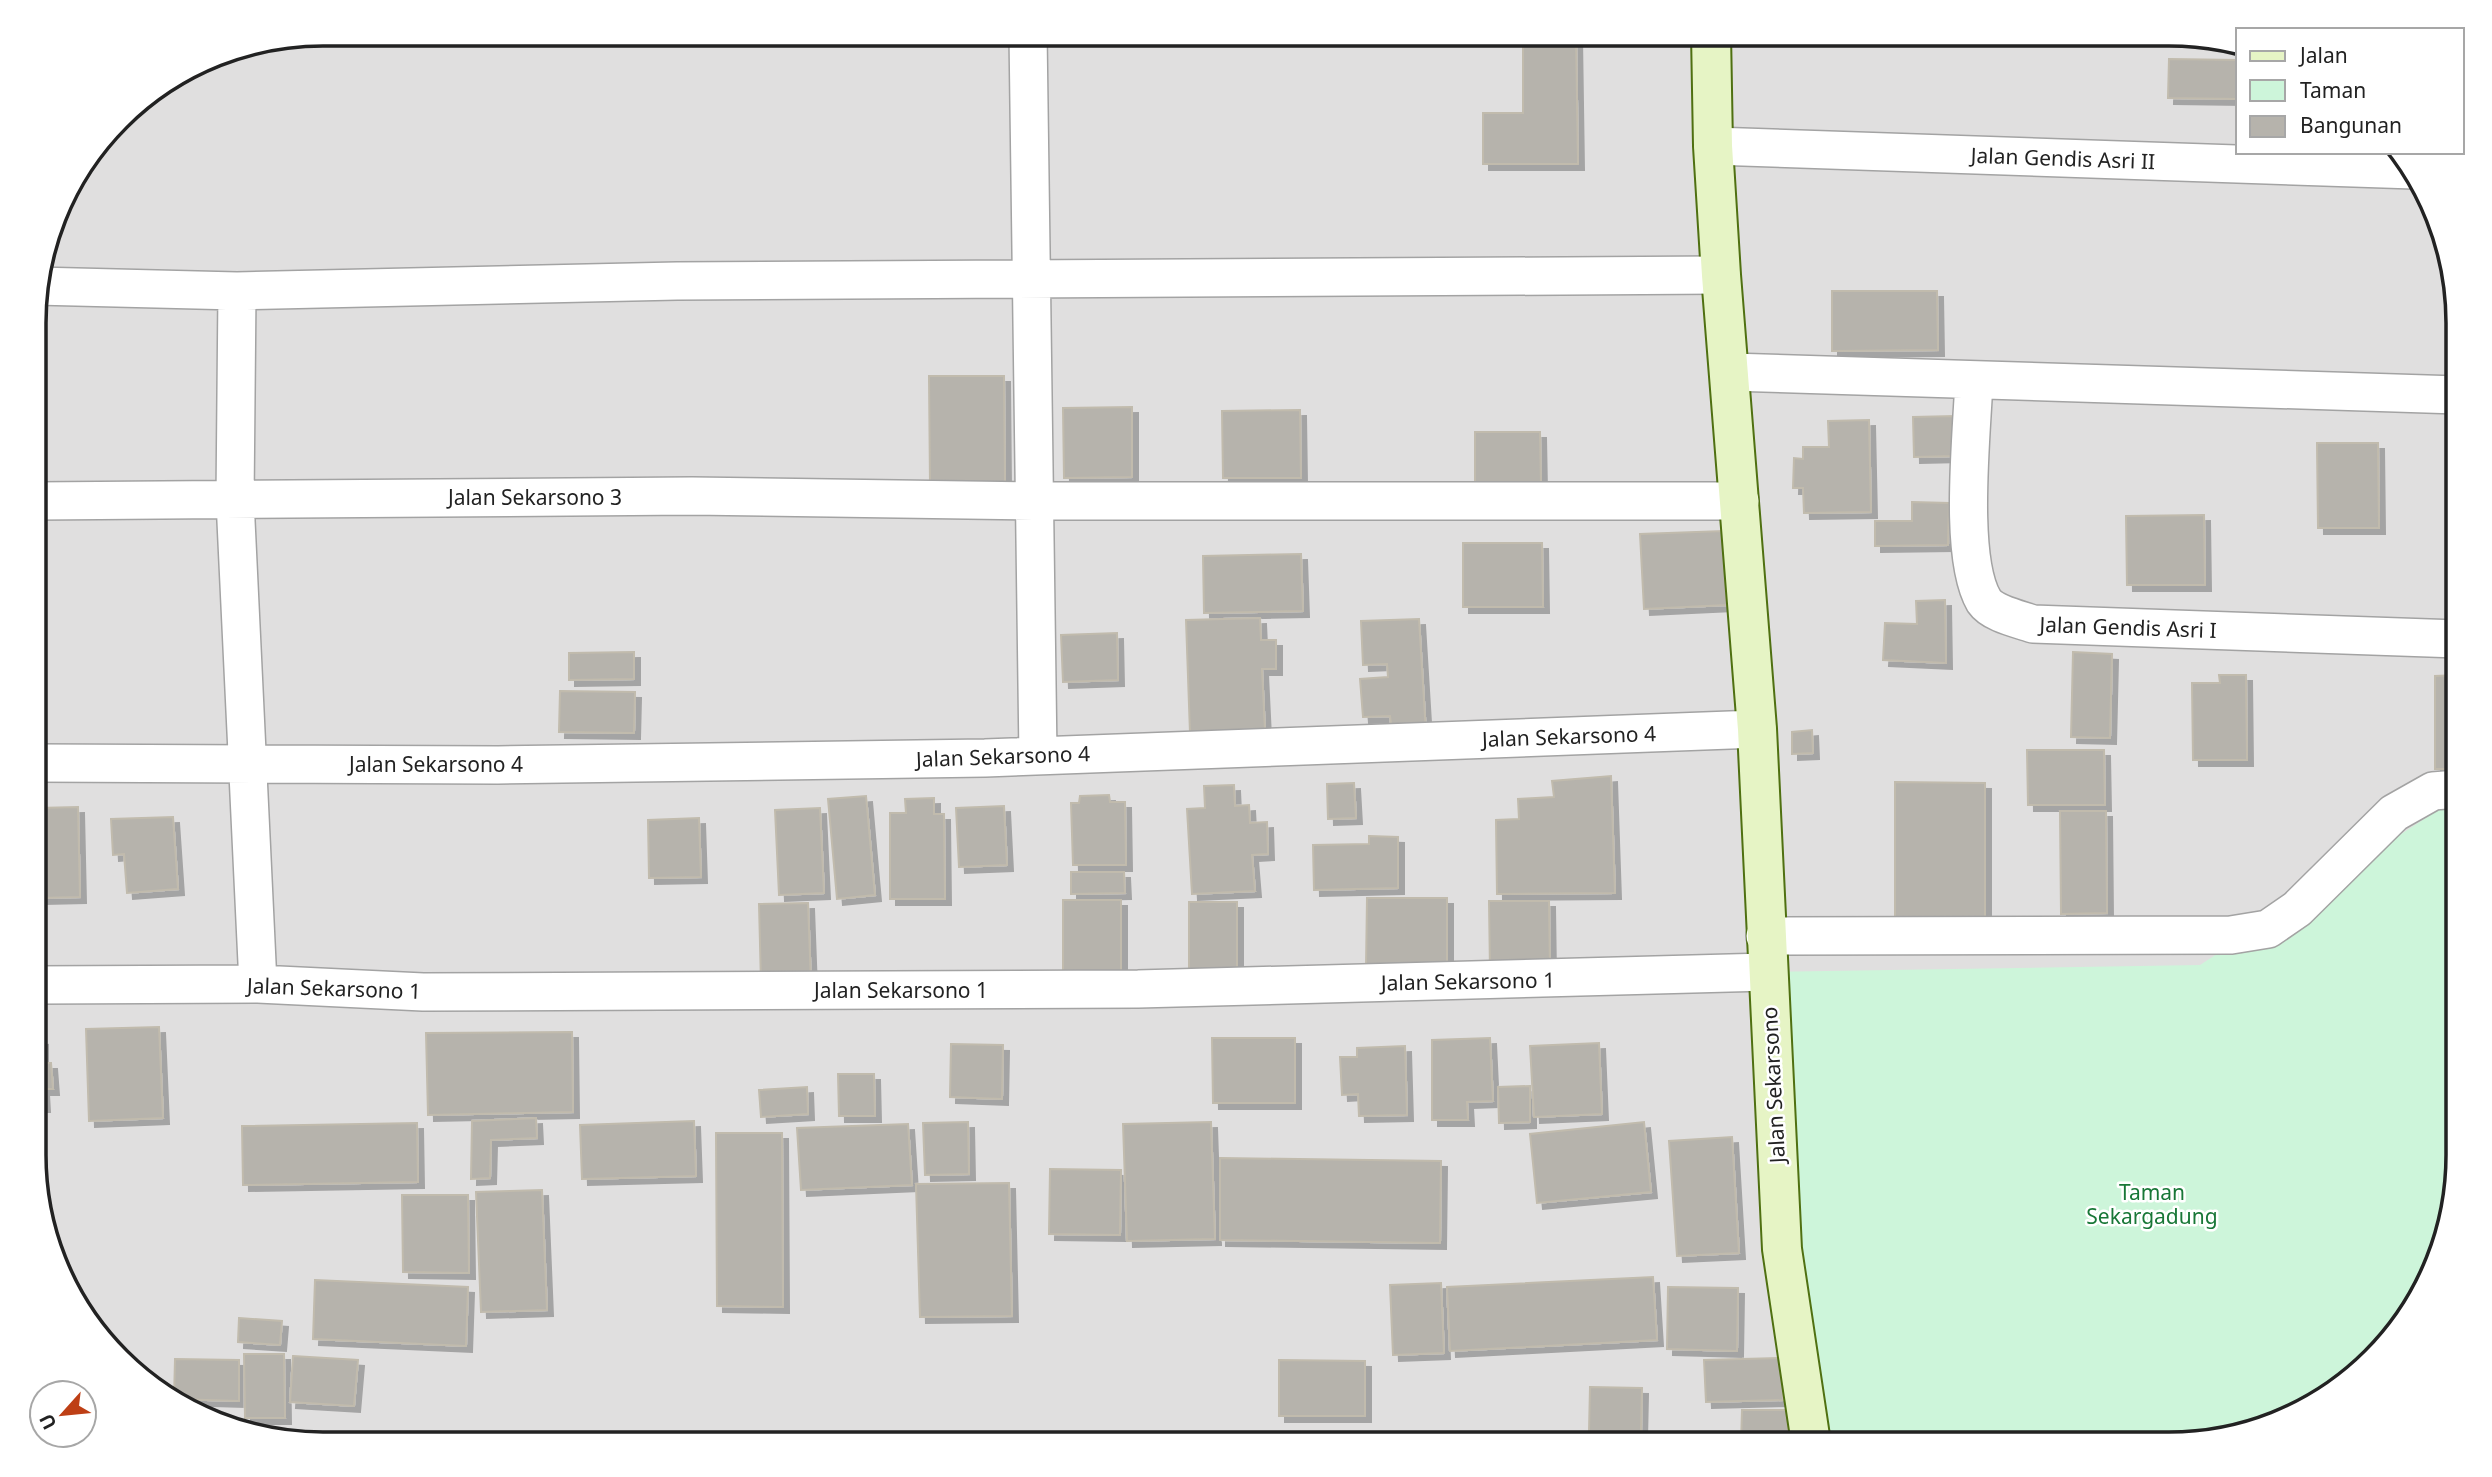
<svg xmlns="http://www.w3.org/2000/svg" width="2492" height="1477" viewBox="0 0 2492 1477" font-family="'Noto Sans',sans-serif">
  <defs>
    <filter id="shadow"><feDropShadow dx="6" dy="6" stdDeviation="0" flood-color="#0004"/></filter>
  </defs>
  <rect width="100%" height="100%" fill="#f1f0ea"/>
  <!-- residential -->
  <path fill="#e0dfdf" d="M 323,33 L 2170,33 L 2238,42 L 2238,152 L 2410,162 L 2444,230 L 2458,303 L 2458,1173 L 2420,1299 L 2374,1359 L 2314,1405 L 2188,1443 L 322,1444 L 247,1434 L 178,1405 L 82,1315 L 36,1192 L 36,285 L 63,194 L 132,105 L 212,55 Z"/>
  <!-- park -->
  <path fill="#cdf5da" d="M 2458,797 L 2458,1173 L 2420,1299 L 2374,1359 L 2314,1405 L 2188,1443 L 1850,1443 L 1810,1440 L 1767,972 L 2200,965 Z"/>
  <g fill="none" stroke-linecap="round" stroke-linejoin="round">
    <!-- stream -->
    <path stroke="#afc5d9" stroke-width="12" d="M 307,1442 L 564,1444"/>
  </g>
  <!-- building -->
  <path fill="#b6b3ac" stroke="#c1bbad" stroke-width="2" filter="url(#shadow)" d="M 1523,33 L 1576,33 L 1578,164 L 1483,164 L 1483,113 L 1523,113 Z
    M 2169,59 L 2238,60 L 2238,99 L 2168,98 Z
    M 1832,291 L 1937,291 L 1938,350 L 1832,351 Z
    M 929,376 L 1004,376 L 1005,484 L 930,485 Z
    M 1132,407 L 1132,477 L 1064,478 L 1063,408 Z
    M 1300,410 L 1301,478 L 1223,478 L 1222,411 Z
    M 1955,416 L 1956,456 L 1914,457 L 1913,417 Z
    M 1869,420 L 1871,512 L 1804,513 L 1803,488 L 1793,488 L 1794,458 L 1803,459 L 1803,447 L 1829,447 L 1828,421 Z
    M 1475,432 L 1540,432 L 1541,485 L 1475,485 Z
    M 2317,443 L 2378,443 L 2379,528 L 2318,528 Z
    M 1912,502 L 1949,503 L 1948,545 L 1875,546 L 1875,521 L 1912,521 Z
    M 2204,515 L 2205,585 L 2127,585 L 2126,516 Z
    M 1724,531 L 1727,605 L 1644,609 L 1640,534 Z
    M 1463,543 L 1542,543 L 1543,607 L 1463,607 Z
    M 1301,554 L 1303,611 L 1204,613 L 1203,556 Z
    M 1945,600 L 1946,663 L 1883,660 L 1885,623 L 1917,624 L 1916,601 Z
    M 1260,618 L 1261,640 L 1276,640 L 1276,669 L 1262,669 L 1265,731 L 1190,733 L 1186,620 Z
    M 1419,619 L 1426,733 L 1391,724 L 1390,716 L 1363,717 L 1360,679 L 1388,677 L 1387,664 L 1363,665 L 1361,621 Z
    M 1117,633 L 1118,680 L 1063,682 L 1061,635 Z
    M 634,652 L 634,679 L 569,680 L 569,653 Z
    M 2073,652 L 2112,654 L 2110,738 L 2071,737 Z
    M 2219,675 L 2246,675 L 2247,760 L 2193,760 L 2192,683 L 2220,683 Z
    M 2458,675 L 2458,769 L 2435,769 L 2435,676 Z
    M 560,691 L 635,692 L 634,733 L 559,732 Z
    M 1812,730 L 1813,753 L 1792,754 L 1792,732 Z
    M 2027,750 L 2104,750 L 2105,805 L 2028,805 Z
    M 1611,776 L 1615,893 L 1497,894 L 1496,820 L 1519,819 L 1518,799 L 1554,797 L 1552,781 Z
    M 1895,782 L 1985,783 L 1985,924 L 1895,923 Z
    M 1354,783 L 1356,818 L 1328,819 L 1327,784 Z
    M 1234,785 L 1235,806 L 1249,805 L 1250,823 L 1267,822 L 1268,854 L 1252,855 L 1255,891 L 1192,894 L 1187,809 L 1205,808 L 1204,786 Z
    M 1109,795 L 1110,802 L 1125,802 L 1126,865 L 1073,865 L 1071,803 L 1079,803 L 1080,796 Z
    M 866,796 L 875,895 L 837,899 L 828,799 Z
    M 934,798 L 934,814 L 944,814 L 945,899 L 890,899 L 890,813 L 906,813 L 905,799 Z
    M 1004,806 L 1007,865 L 959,867 L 956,808 Z
    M 78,807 L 80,897 L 39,898 L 37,808 Z
    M 820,808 L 824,893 L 779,895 L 775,810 Z
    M 2060,811 L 2106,811 L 2107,913 L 2061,914 Z
    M 173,817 L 178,889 L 127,893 L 124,854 L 113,855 L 111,819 Z
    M 699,818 L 701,877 L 649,878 L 648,820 Z
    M 1369,836 L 1398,837 L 1398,888 L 1314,890 L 1313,845 L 1369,844 Z
    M 1071,872 L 1124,872 L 1125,893 L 1071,894 Z
    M 1367,898 L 1447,898 L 1447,968 L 1366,968 Z
    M 1063,900 L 1121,900 L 1121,981 L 1063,980 Z
    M 1489,901 L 1549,901 L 1550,970 L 1490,971 Z
    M 1189,902 L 1237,902 L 1237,969 L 1189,969 Z
    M 808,903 L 811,983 L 761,984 L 759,904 Z
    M 36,911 L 38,911 L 37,974 L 36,974 Z
    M 159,1027 L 163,1118 L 89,1121 L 86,1029 Z
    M 572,1032 L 573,1112 L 428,1115 L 426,1033 Z
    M 1212,1038 L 1295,1038 L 1295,1103 L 1213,1103 Z
    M 1490,1038 L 1493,1101 L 1467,1102 L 1468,1120 L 1432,1120 L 1432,1040 Z
    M 42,1039 L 42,1063 L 51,1063 L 53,1089 L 43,1089 L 44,1106 L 36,1106 L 36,1040 Z
    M 1599,1043 L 1602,1114 L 1534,1117 L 1530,1046 Z
    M 951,1044 L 1003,1045 L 1002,1099 L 950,1097 Z
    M 1405,1046 L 1407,1115 L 1359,1116 L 1358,1094 L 1342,1095 L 1340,1057 L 1357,1057 L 1357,1048 Z
    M 838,1074 L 874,1074 L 875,1116 L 839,1116 Z
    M 1530,1086 L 1530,1122 L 1499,1123 L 1498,1087 Z
    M 807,1087 L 808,1114 L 761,1117 L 759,1090 Z
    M 536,1118 L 537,1138 L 491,1140 L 490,1178 L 471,1179 L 472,1121 Z
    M 694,1121 L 696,1176 L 582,1179 L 580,1125 Z
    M 968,1122 L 969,1174 L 925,1175 L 923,1123 Z
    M 1211,1122 L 1215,1239 L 1127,1241 L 1123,1124 Z
    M 1644,1122 L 1651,1192 L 1537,1203 L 1530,1134 Z
    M 417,1123 L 418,1182 L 243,1185 L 242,1126 Z
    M 908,1124 L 912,1185 L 801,1190 L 797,1128 Z
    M 716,1133 L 782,1133 L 783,1307 L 717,1306 Z
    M 1732,1137 L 1739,1253 L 1677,1256 L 1669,1141 Z
    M 1220,1158 L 1441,1161 L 1440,1243 L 1220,1240 Z
    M 1050,1169 L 1121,1170 L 1120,1235 L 1049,1234 Z
    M 1009,1183 L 1012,1316 L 920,1317 L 916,1184 Z
    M 542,1190 L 547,1310 L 481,1312 L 476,1192 Z
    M 402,1195 L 468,1195 L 469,1273 L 403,1272 Z
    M 1653,1277 L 1657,1340 L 1450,1351 L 1447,1287 Z
    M 315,1280 L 468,1287 L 466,1346 L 313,1339 Z
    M 1441,1283 L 1444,1353 L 1393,1355 L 1390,1285 Z
    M 1668,1287 L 1738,1288 L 1737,1351 L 1667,1349 Z
    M 239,1318 L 282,1321 L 280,1345 L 238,1342 Z
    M 244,1354 L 284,1354 L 285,1418 L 245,1418 Z
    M 293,1356 L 358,1360 L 354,1406 L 290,1402 Z
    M 1782,1358 L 1783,1400 L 1706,1402 L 1704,1360 Z
    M 175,1359 L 239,1360 L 239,1401 L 174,1399 Z
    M 1279,1360 L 1365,1361 L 1365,1416 L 1279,1416 Z
    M 1590,1387 L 1642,1388 L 1641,1433 L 1589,1432 Z
    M 1742,1410 L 1788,1410 L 1788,1443 L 1741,1443 Z"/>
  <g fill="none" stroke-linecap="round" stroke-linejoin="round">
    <!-- street casing -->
    <g stroke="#a3a3a3" stroke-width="40">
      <path id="street" d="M 1028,33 L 1038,756
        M 1713,146 L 2414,170
        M 36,286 L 237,291 L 677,281 L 1721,275
        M 237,291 L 235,500 L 258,984
        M 1730,372 L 2458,395
        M 1974,380 C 1972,433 1958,557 1984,601 C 1993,614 2019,619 2033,624 L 2458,639
        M 36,501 L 692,496 L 1034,501 L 1740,501
        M 36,763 L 498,765 L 985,758 L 1757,729
        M 1765,936 L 2231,935 L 2268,929 L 2297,909 L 2394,813 L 2433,791 L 2458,789
        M 36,985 L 258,984 L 423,992 L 1138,989 L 1767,972"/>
    </g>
    <!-- secondary casing -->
    <g stroke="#4f7011" stroke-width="42">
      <path id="secondary" d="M 1711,33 L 1713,146 L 1721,275 L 1757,729 L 1782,1249 L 1811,1443"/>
    </g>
    <!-- street -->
    <use href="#street" stroke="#fff" stroke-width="37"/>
    <!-- secondary -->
    <use href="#secondary" stroke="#e6f4c5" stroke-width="38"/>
  </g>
  <g text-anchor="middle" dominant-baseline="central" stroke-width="5" stroke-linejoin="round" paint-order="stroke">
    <!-- street labels -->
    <g font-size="21" fill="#222" stroke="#fff">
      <text transform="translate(2063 158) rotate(2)">Jalan Gendis Asri II</text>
      <text x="535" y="497">Jalan Sekarsono 3</text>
      <text transform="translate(2128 627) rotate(2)">Jalan Gendis Asri I</text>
      <text transform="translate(1569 736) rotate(-2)">Jalan Sekarsono 4</text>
      <text transform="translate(1003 756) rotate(-2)">Jalan Sekarsono 4</text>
      <text x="436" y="764">Jalan Sekarsono 4</text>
      <text transform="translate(1468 981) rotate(-1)">Jalan Sekarsono 1</text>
      <text transform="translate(334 988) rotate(2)">Jalan Sekarsono 1</text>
      <text x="901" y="990">Jalan Sekarsono 1</text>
      <text transform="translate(1773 1085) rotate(-93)">Jalan Sekarsono</text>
    </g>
    <!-- park labels -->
    <g font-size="21" fill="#187737" stroke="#fff">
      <text x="2152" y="1192">Taman<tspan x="2152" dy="24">Sekargadung</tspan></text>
    </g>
  </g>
  <!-- crop -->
  <path d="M0 0H2492V1477H0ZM323 46H2169A277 277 0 0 1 2446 323V1155A277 277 0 0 1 2169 1432H323A277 277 0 0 1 46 1155V323A277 277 0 0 1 323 46Z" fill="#fff" fill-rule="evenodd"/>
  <path fill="none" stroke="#222" stroke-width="3.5" d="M323 46H2169A277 277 0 0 1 2446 323V1155A277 277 0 0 1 2169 1432H323A277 277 0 0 1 46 1155V323A277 277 0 0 1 323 46Z"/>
  <!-- legend -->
  <rect x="2236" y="28" width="228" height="126" fill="#ffffff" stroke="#a7a7a7" stroke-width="2"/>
  <rect x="2250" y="51" width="35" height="10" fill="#e6f4c5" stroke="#a7a7a7" stroke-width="2"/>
  <text x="2300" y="63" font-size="21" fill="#222222">Jalan</text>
  <rect x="2250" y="80" width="35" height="21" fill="#cdf5da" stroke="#a7a7a7" stroke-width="2"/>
  <text x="2300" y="98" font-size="21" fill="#222222">Taman</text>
  <rect x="2250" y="116" width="35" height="21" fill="#b6b3ac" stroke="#a7a7a7" stroke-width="2"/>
  <text x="2300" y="133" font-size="21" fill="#222222">Bangunan</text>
  <!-- north arrow -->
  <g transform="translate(63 1414) rotate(243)"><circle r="33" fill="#ffffff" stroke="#a7a7a7" stroke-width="2"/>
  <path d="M0-5L12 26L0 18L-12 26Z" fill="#be3f15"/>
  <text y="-10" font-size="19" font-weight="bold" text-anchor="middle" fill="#222222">U</text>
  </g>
</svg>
